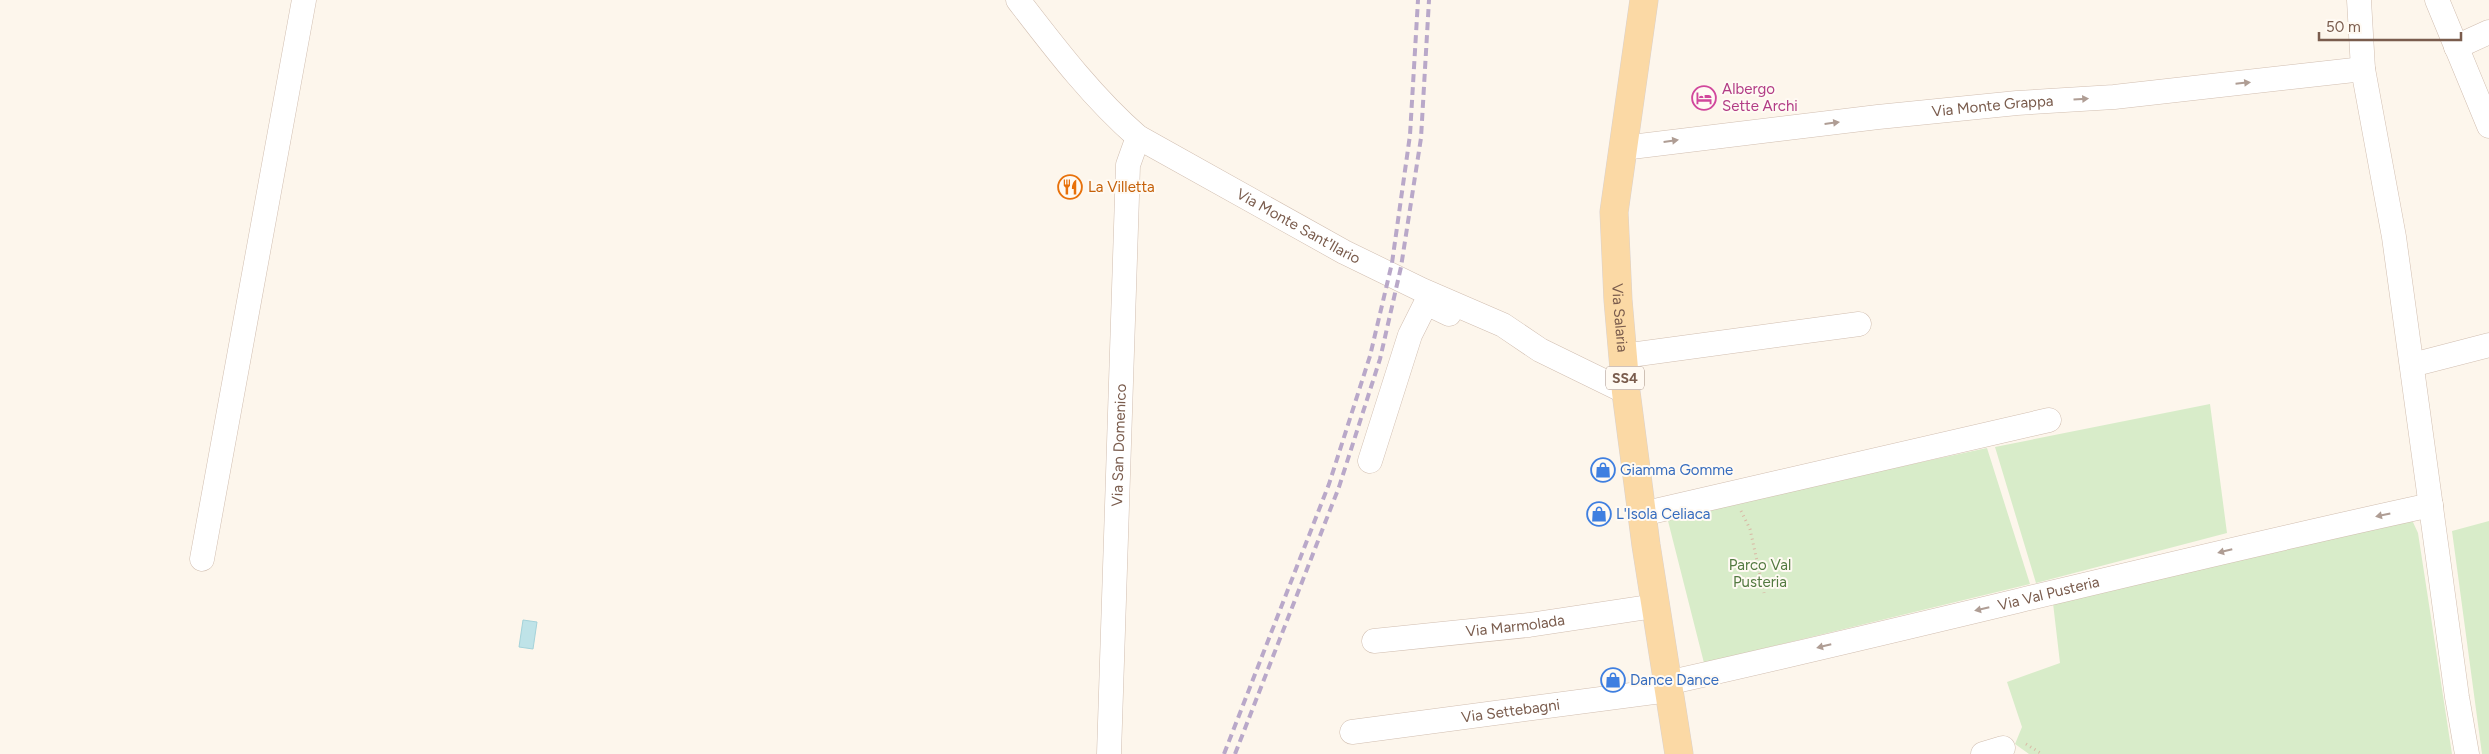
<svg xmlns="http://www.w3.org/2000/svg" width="2489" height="754" viewBox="0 0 2489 754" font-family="Figtree,sans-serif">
  <rect width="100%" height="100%" fill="#fdf6ec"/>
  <!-- green -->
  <path fill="#d8ecc9" d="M 2210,404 L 2227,533 L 2036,583 L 1995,447 Z
    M 1987,448 L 2030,584 L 1704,663 L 1667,517 Z
    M 2412,520 L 2418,533 L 2452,754 L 2029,754 L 2015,744 L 2022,727 L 2007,682 L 2060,663 L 2053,603 Z
    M 2489,521 L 2489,754 L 2482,754 L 2452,531 Z"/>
  <!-- water -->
  <path fill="#bfe3e8" stroke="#a5d3da" d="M 523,620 L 537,622 L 533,649 L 519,647 Z"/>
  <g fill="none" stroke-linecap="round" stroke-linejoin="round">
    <!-- minor casing -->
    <g stroke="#d1beb0" stroke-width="25">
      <g id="minor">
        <path id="s1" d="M 1018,0 C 1055,48 1092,97 1138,137 L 1344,252 L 1422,290 L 1503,325 L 1540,350 L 1626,392"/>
        <path d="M 2359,0 L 2363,69 L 2394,237 L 2457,697 L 2467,754"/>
        <path d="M 2437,0 L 2489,126"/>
        <path d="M 2456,47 L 2489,32"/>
        <path id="s2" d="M 1623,148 L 1878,117 L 2017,103 L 2114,97 L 2363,69"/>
        <path d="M 1623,356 L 1859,324"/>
        <path d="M 2412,365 L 2489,345"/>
        <path d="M 1370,461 L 1410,335 L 1426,303 L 1449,314"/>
        <path d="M 1642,514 L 2049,420"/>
        <path d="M 202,559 L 304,0"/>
        <path id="s3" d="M 1374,641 L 1529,625 L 1655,606"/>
        <path id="s4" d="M 1667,683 C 1923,626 2176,560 2431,505"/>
        <path id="s5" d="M 1352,732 L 1669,690"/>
        <path id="s6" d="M 1109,754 L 1128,165 L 1138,137"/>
        <path d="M 1983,754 L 2003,748"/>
      </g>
    </g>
    <!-- major casing -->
    <g stroke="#dad1cd" stroke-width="29">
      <g id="major">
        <path id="s7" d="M 1644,0 L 1614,212 L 1618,300 L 1626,392 L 1646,545 L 1679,754"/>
      </g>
    </g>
    <!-- path -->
    <path stroke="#d9b8a5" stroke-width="3" stroke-dasharray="1 4" stroke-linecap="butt" d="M 1741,511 L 1750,529 L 1764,593
      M 2026,744 L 2042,754"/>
    <!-- minor -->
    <use href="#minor" stroke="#fff" stroke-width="24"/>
    <!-- major -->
    <use href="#major" stroke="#fbd9a5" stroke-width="28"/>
    <!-- rail -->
    <path stroke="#b9a8c9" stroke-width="4" stroke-dasharray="8 5" stroke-linecap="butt" d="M 1224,754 L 1329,484 L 1370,356 L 1392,263 L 1410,135 L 1418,0
      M 1235,754 L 1339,487 L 1380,359 L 1401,267 L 1421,138 L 1429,0"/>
  </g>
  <!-- one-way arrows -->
  <defs><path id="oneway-solid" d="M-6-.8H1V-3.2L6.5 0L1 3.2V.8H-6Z" transform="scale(1.25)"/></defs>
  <g fill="#af9d94">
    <use href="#oneway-solid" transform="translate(2243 83) rotate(-6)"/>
    <use href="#oneway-solid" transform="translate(2081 99) rotate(-4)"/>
    <use href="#oneway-solid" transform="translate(1832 123) rotate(-7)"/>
    <use href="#oneway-solid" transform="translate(1671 141) rotate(-8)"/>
    <use href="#oneway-solid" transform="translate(2383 515) rotate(168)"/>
    <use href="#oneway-solid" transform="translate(2225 551) rotate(166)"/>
    <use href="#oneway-solid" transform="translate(1982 609) rotate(167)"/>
    <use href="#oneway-solid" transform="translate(1824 646) rotate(166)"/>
  </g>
  <!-- icons -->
  <defs>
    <g id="hotel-ring" transform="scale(1.25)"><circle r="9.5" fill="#fffaf3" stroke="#d1479c" stroke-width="1.5"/><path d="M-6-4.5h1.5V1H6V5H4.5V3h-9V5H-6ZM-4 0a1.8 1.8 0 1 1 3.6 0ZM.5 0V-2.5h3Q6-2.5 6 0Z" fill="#d1479c"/></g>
    <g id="restaurant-ring" transform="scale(1.25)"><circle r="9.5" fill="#fffaf3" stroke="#e8710a" stroke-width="1.5"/><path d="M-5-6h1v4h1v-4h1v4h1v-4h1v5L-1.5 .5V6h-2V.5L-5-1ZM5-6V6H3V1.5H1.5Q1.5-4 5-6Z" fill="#e8710a"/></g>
    <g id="shop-ring" transform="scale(1.25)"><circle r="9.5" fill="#fffaf3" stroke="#3f7fe0" stroke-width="1.5"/><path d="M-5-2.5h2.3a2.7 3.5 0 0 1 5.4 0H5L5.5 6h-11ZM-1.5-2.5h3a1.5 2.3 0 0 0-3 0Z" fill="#3f7fe0"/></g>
  </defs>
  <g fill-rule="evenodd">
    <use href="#hotel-ring" x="1704" y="98"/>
    <use href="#restaurant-ring" x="1070" y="187"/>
    <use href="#shop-ring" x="1603" y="470"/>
    <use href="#shop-ring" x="1599" y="514"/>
    <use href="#shop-ring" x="1613" y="680"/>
  </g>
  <g text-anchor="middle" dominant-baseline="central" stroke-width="4" stroke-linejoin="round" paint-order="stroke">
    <!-- shield labels -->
    <rect fill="#fffaf3" stroke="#a28b7f" stroke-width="1" x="1606" y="366.5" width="38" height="23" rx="4"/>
    <g font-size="14" font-weight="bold" fill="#7a5c4d">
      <text x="1625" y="378">SS4</text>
    </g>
    <!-- hotel labels -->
    <g font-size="15" fill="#b23c85" stroke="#fffaf3" text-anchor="start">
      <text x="1722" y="89">Albergo<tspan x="1722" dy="17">Sette Archi</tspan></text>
    </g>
    <!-- street labels -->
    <g font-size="15" fill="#7a5c4d" stroke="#fffaf3">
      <text stroke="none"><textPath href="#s2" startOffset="372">Via Monte Grappa</textPath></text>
      <text stroke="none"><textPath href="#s1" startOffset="366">Via Monte Sant'Ilario</textPath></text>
      <text stroke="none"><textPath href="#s7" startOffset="320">Via Salaria</textPath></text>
      <text stroke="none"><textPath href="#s6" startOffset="309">Via San Domenico</textPath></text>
      <text stroke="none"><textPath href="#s4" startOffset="392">Via Val Pusteria</textPath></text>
      <text stroke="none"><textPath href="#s3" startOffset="142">Via Marmolada</textPath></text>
      <text stroke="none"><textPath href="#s5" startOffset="160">Via Settebagni</textPath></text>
    </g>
    <!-- food labels -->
    <g font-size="15" fill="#c56008" stroke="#fffaf3" text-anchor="start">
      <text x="1088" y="187">La Villetta</text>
    </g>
    <!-- shop labels -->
    <g font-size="15" fill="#366cbe" stroke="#fffaf3" text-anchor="start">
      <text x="1620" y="470">Giamma Gomme</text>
      <text x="1616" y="514">L'Isola Celiaca</text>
      <text x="1630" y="680">Dance Dance</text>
    </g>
    <!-- park labels -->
    <g font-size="15" fill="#537a41" stroke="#fffaf3">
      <text x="1760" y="565">Parco Val<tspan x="1760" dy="17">Pusteria</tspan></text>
    </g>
  </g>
  <!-- scale -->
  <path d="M2319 32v8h142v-8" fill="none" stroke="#7a5c4d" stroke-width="2.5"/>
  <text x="2326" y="32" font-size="15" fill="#7a5c4d" stroke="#fffaf3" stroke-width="4" paint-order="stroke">50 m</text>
</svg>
